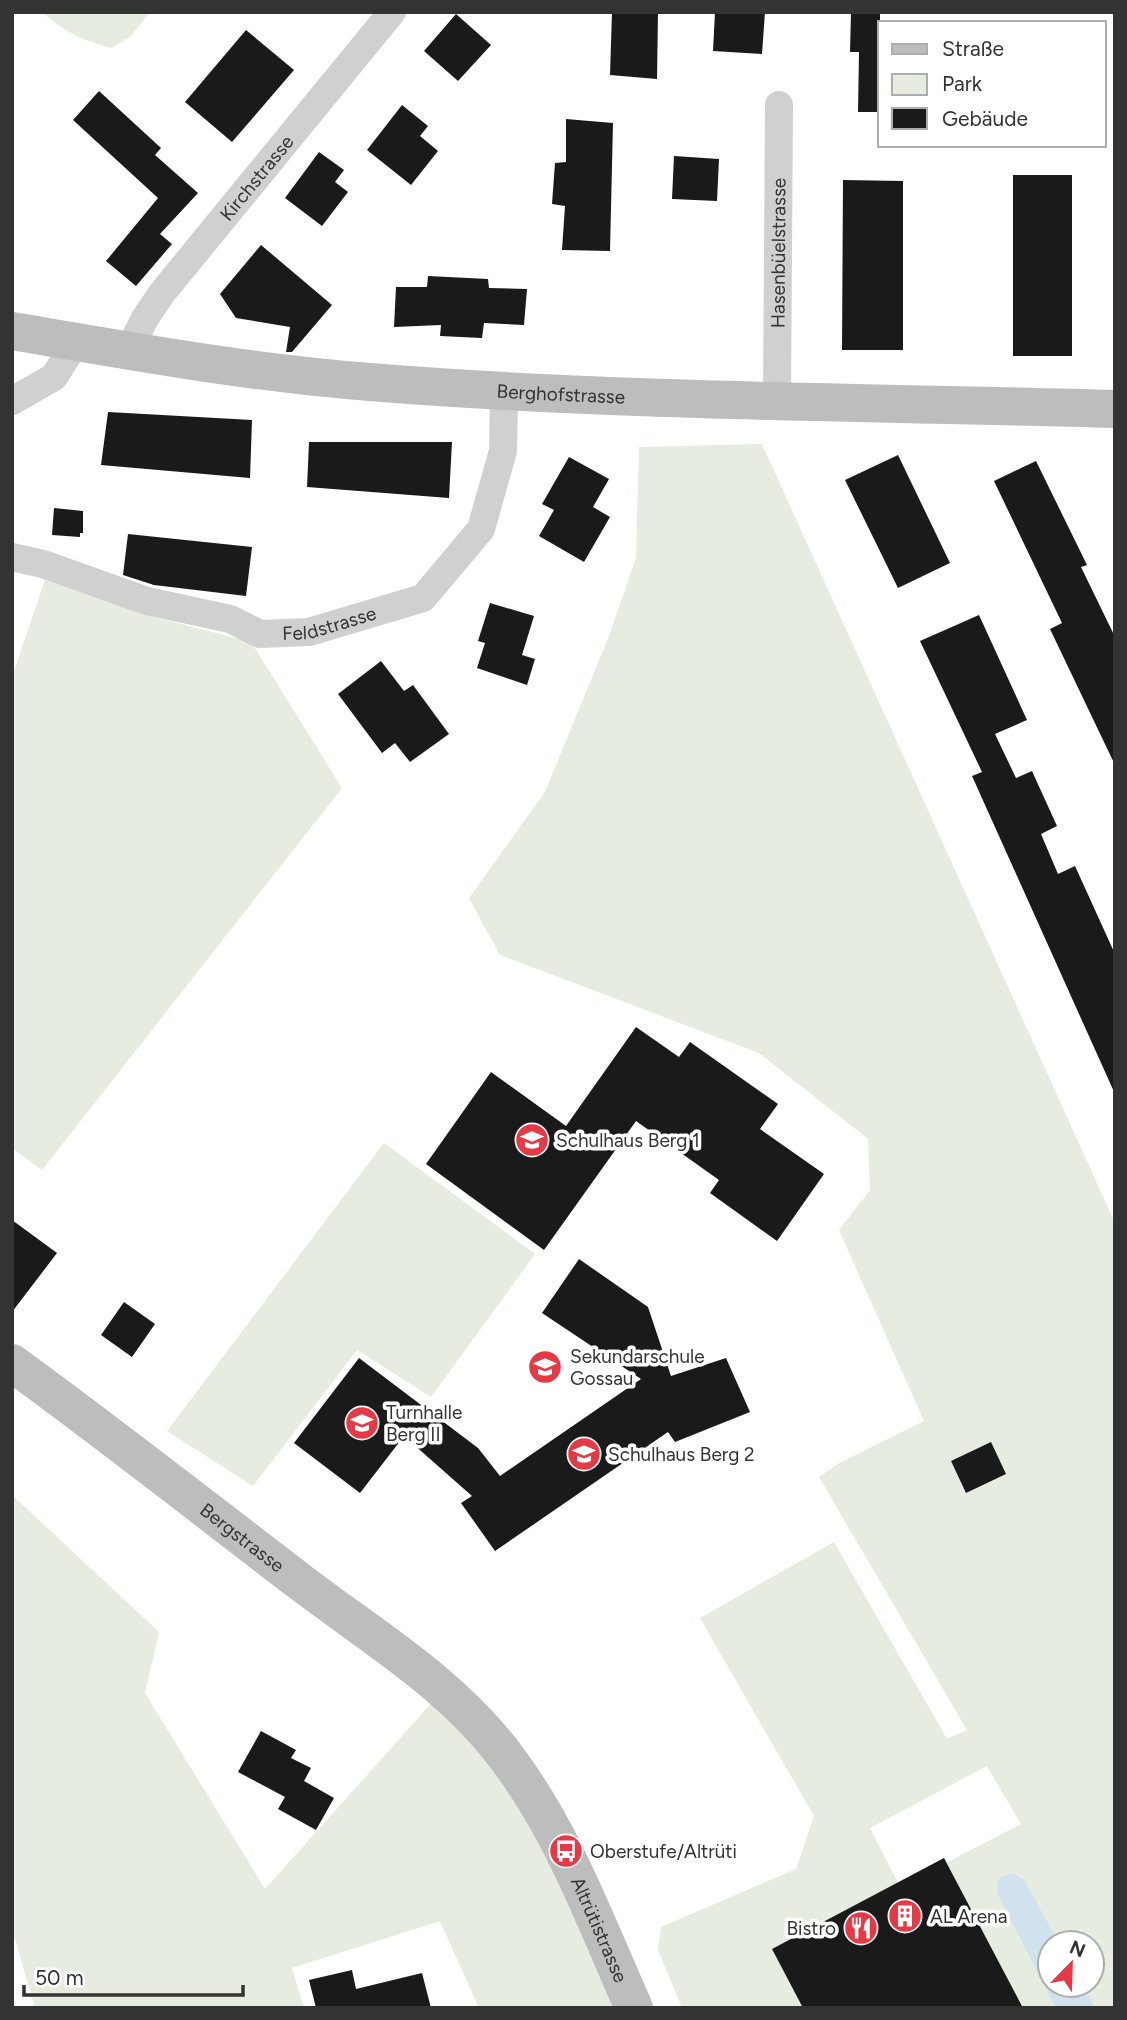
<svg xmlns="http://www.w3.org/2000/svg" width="1127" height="2020" viewBox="0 0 1127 2020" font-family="Figtree,sans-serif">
  <rect width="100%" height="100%" fill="#fff"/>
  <!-- green -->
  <path fill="#e6ecdf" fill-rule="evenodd" d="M 42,12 L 150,12 L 131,36 L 112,48 C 85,42 63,31 42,12 Z
    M 762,444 L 1115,1223 L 1115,2008 L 1023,2008 L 946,1863 L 1021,1824 L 987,1766 L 870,1828 L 898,1883 L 803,2008 L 682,2008 L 658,1950 L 661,1927 L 796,1869 L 814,1816 L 700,1618 L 834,1542 L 947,1739 L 967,1730 L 819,1477 L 839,1463 L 924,1421 L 839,1230 L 870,1190 L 868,1139 L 759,1053 L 500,955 L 469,898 L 545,792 L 609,636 L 636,558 L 639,447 ZM 1050,1943 L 1092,1943 L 1092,1985 L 1050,1985 Z
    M 45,580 L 158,618 L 251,642 L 342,788 L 42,1170 L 12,1148 L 12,677 Z
    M 384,1143 L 535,1254 L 431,1397 L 357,1350 L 253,1486 L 167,1431 Z
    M 12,1495 L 159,1632 L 145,1693 L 265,1889 L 444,1689 L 470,1714 L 634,2008 L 479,2008 L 440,1921 L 292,1968 L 304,2008 L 35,2008 L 12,1929 Z"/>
  <!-- water -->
  <path fill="#cfe2ee" d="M 1013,1873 L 1024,1880 L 1059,1943 L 1050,1943 L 1050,1985 L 1083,1985 L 1095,2008 L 1056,2008 L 998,1895 L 997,1883 L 1001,1877 Z"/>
  <!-- building -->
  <path fill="#1a1a1a" d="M 612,12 L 658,12 L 657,79 L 610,75 Z
    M 715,12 L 765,12 L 762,54 L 713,51 Z
    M 851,12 L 880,12 L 880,112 L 858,112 L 859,52 L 850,52 Z
    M 456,14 L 491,45 L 458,81 L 424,51 Z
    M 246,30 L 294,70 L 232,142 L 185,102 Z
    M 99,91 L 161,148 L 155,155 L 198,193 L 160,234 L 172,244 L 136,286 L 106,261 L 158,198 L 73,120 Z
    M 402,105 L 428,126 L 420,136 L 438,151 L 411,185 L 367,150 Z
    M 566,119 L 613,123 L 610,251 L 562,250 L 565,206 L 552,204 L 555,163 L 566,162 Z
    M 319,152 L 344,170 L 335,182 L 348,192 L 322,226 L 285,198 Z
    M 674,156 L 719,159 L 717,201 L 672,199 Z
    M 1013,175 L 1072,175 L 1072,356 L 1013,356 Z
    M 843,180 L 903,181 L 903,350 L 842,350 Z
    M 261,245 L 332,305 L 292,352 L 286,352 L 290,327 L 236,318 L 220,294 Z
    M 428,276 L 488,279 L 489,288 L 527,289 L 524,325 L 484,323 L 482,338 L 440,336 L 441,325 L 394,327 L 396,287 L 427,287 Z
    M 108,412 L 252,420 L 250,478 L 101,465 Z
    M 309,442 L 452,442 L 449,498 L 307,487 Z
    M 898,455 L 950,563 L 898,588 L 845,480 Z
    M 569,457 L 609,479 L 593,507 L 610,517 L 584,562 L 539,536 L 554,510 L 542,504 Z
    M 1036,461 L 1087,565 L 1081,567 L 1115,637 L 1115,765 L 1050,629 L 1062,623 L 994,481 Z
    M 54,508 L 83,511 L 83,533 L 80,533 L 80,537 L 52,535 Z
    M 128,534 L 252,547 L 246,596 L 154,585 L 123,575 Z
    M 490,603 L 534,616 L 522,655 L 535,659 L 527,685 L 477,668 L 485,643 L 478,641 Z
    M 979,615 L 1027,720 L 995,734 L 1016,778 L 1032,771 L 1057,826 L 1041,834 L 1058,874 L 1075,866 L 1115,954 L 1115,1094 L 972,776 L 982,772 L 920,641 Z
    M 381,661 L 404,691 L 413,685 L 449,734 L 410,762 L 395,743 L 382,753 L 338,694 Z
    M 636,1027 L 679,1057 L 690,1042 L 778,1104 L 760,1129 L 824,1174 L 777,1241 L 710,1193 L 719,1180 L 636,1121 L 544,1250 L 426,1164 L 491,1072 L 566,1126 Z
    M 12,1220 L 57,1253 L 12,1312 Z
    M 579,1259 L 648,1307 L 671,1376 L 726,1358 L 750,1412 L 675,1442 L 668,1432 L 495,1551 L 461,1503 L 472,1496 L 404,1436 L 360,1493 L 294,1443 L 359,1358 L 478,1448 L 500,1476 L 641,1379 L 542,1313 Z
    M 124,1302 L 155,1324 L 132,1357 L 101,1335 Z
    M 991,1442 L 1006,1474 L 966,1493 L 951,1461 Z
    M 261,1731 L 296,1750 L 291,1758 L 311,1768 L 304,1781 L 334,1798 L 316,1830 L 278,1809 L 285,1797 L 238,1772 Z
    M 944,1858 L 1023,2008 L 803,2008 L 772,1949 Z
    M 352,1970 L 356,1989 L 422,1973 L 431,2008 L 316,2008 L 309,1980 Z"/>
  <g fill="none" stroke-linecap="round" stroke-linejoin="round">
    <!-- street -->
    <g stroke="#d0d0d0" stroke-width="28">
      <path id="s1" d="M 129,350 L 145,318 L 162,293 L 392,12"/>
      <path id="s2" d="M 777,400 L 779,105"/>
      <path d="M 12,401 L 54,377 L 76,342"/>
      <path id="s3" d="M 12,557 L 43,564 L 147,601 L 230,619 L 260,634 L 309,632 L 423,598 L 481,529 L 503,451 L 504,391"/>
    </g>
    <!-- secondary -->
    <g stroke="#bdbdbd" stroke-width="38">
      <path id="s4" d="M 12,331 C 131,351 250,373 370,382 C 617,402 867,402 1115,409"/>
      <path id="s5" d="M 12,1363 C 111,1435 206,1510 303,1584 C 374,1638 450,1683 504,1754 C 563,1831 595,1921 634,2008"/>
    </g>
  </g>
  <!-- icons -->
  <defs>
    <g id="school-disc" transform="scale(1.75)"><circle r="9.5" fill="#e63946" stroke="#fff"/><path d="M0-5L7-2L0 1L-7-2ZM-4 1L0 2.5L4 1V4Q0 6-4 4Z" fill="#fff"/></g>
    <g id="bus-disc" transform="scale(1.75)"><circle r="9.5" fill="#e63946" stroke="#fff"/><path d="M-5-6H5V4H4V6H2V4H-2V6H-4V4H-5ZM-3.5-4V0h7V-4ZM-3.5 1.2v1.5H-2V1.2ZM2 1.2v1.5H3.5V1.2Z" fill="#fff"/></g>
    <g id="building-disc" transform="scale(1.75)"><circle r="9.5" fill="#e63946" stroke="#fff"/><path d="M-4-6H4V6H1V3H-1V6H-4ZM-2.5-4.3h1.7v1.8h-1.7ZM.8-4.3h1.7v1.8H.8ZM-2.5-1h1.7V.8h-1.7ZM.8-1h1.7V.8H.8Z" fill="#fff"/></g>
    <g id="restaurant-disc" transform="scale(1.75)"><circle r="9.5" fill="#e63946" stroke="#fff"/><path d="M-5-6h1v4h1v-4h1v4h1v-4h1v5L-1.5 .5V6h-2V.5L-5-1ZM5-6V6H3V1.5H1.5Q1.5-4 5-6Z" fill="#fff"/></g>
  </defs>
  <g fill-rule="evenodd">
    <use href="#school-disc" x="532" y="1140"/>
    <use href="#school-disc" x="545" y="1367"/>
    <use href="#school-disc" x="362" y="1423"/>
    <use href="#school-disc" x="584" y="1454"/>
    <use href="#bus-disc" x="566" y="1851"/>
    <use href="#building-disc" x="905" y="1916"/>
    <use href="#restaurant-disc" x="861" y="1928"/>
  </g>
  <g text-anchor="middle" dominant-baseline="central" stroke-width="7" stroke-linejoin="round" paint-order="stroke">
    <!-- street labels -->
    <g font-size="19" fill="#333" stroke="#fff">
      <text stroke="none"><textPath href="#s1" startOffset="215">Kirchstrasse</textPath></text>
      <text stroke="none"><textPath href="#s2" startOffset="147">Hasenbüelstrasse</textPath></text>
      <text stroke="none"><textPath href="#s4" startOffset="553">Berghofstrasse</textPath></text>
      <text stroke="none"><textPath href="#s3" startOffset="331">Feldstrasse</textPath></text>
      <text stroke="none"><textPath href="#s5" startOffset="289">Bergstrasse</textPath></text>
      <text stroke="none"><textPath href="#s5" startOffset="830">Altrütistrasse</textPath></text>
    </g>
    <!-- poi labels -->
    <g font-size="19" fill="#333" stroke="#fff" text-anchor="start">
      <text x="556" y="1140">Schulhaus Berg 1</text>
      <text x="570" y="1356">Sekundarschule<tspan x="570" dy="22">Gossau</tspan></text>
      <text x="386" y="1412">Turnhalle<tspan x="386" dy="22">Berg II</tspan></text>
      <text x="608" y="1454">Schulhaus Berg 2</text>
      <text x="590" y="1851">Oberstufe/Altrüti</text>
      <text x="930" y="1916">AL Arena</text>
      <text x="836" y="1928" text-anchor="end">Bistro</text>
    </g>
  </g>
  <!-- border -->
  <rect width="1127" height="2020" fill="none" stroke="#333333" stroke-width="28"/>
  <!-- legend -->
  <rect x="878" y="21" width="228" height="126" fill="#ffffff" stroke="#adadad" stroke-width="2"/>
  <rect x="892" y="44" width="35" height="10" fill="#bdbdbd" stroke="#adadad" stroke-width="2"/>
  <text x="942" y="56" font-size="21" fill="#333333">Straße</text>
  <rect x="892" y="74" width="35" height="21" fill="#e6ecdf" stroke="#adadad" stroke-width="2"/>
  <text x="942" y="91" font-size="21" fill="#333333">Park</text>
  <rect x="892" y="108" width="35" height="21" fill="#1a1a1a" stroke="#adadad" stroke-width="2"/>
  <text x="942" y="126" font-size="21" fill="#333333">Gebäude</text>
  <!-- north arrow -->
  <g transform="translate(1071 1964) rotate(23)"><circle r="33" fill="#ffffff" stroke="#adadad" stroke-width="2"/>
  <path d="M0-5L12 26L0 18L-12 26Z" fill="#e63946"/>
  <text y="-10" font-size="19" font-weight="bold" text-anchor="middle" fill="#333333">N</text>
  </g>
  <!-- scale -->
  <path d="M24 1985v10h219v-10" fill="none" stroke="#333333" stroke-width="3.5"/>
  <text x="35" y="1985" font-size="21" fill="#333333" stroke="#ffffff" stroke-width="5" paint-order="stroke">50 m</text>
</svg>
